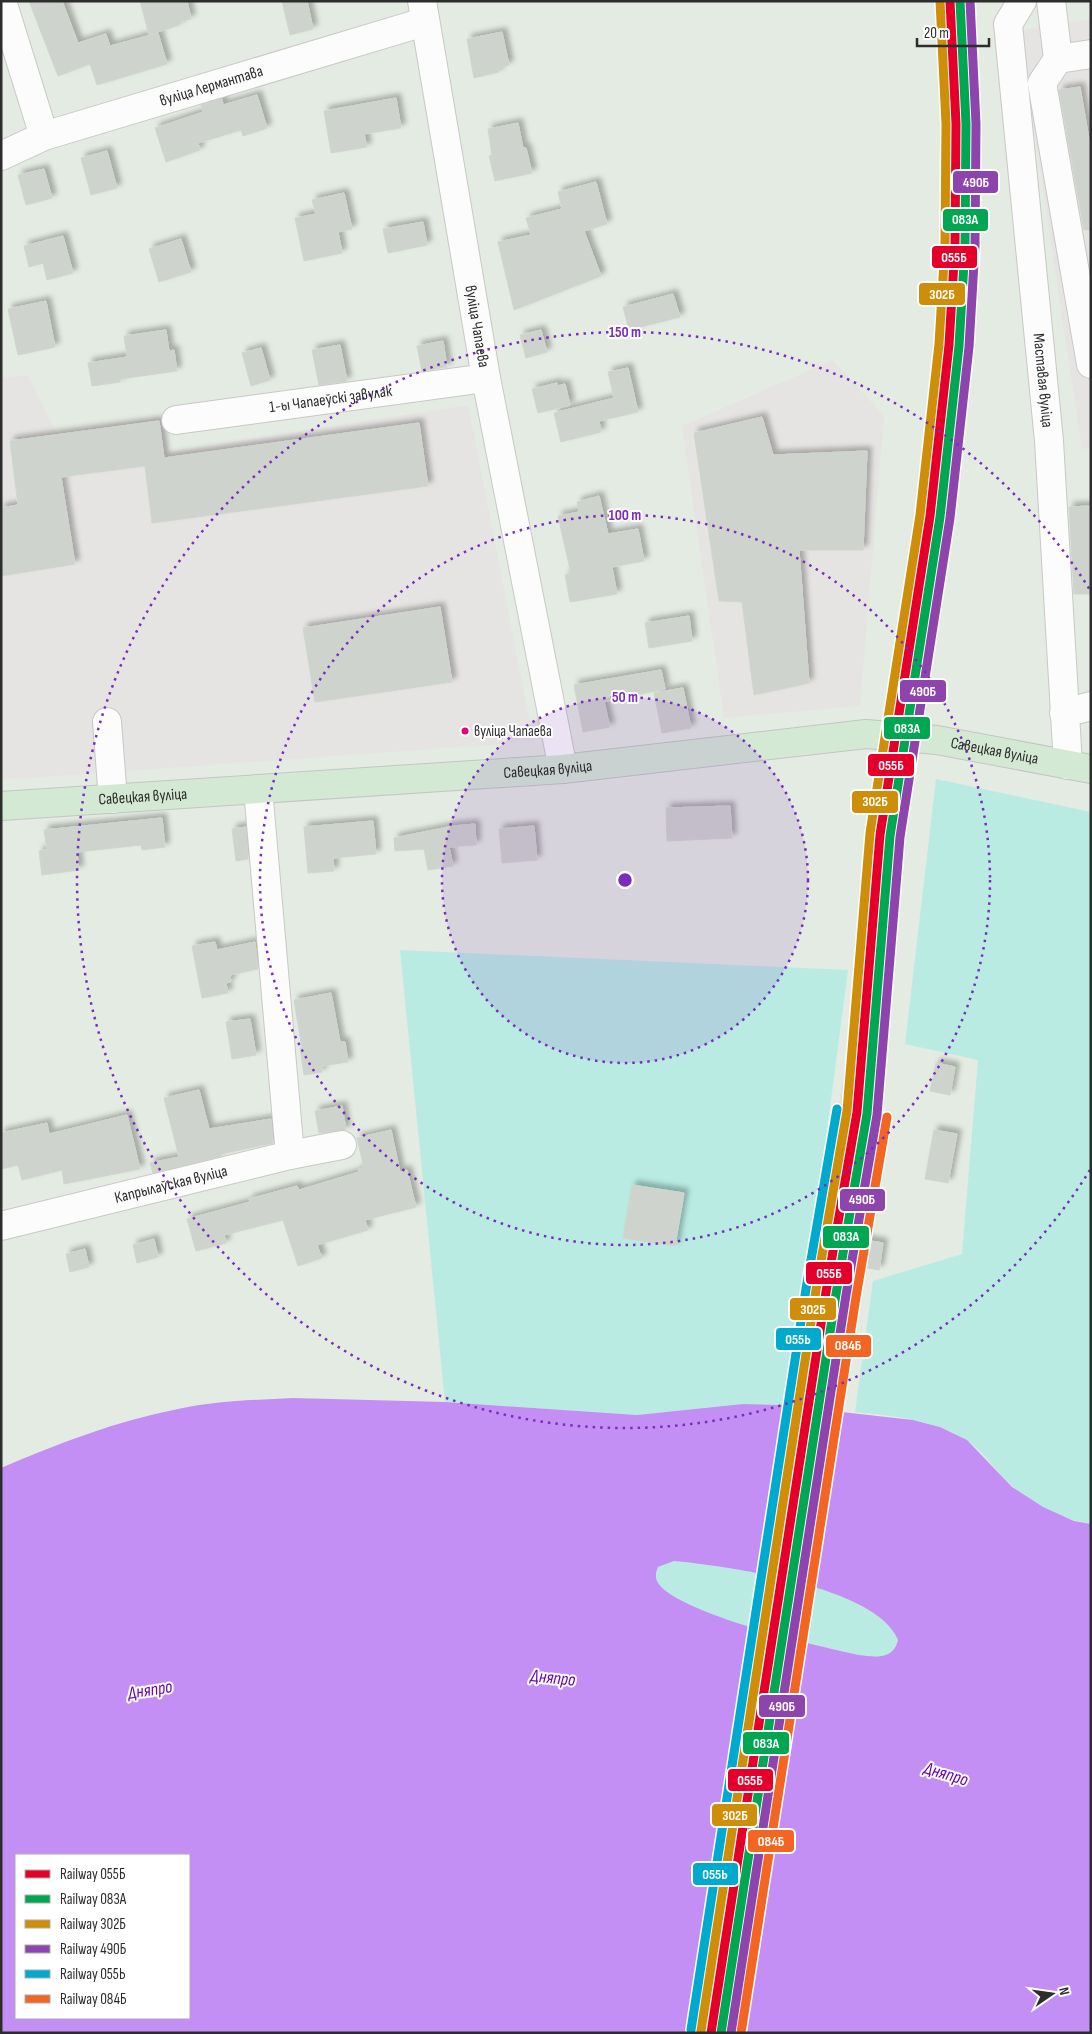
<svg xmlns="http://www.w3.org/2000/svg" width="1092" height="2034" viewBox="0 0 1092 2034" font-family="'Sofia Sans Condensed',sans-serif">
  <defs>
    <filter id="shadow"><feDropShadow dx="4.5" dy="-4.5" stdDeviation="2.5" flood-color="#0004"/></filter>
  </defs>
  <rect width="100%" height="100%" fill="#e4ebe2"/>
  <!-- industrial -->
  <path fill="#e6e4e3" d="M 1091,19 L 1091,448 L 1082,449 L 1019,31 Z
    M 833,360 L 884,416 L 860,706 L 724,718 L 682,426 Z
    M 28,375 L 56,432 L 162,417 L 169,452 L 468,405 L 534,742 L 1,780 L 1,378 Z"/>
  <!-- green -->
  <path fill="#b9ebe3" d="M 936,779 L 1091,812 L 1091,1524 C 1063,1519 1033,1506 1012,1486 C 996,1472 984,1451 966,1440 C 933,1419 892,1416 855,1412 L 873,1281 L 962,1254 L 978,1060 L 905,1044 Z
    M 400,950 L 848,970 L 791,1405 L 743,1404 L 637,1415 L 445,1402 Z
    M 674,1561 C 727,1566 877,1587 898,1640 C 893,1660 877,1657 859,1655 C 823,1648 671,1612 657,1581 C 655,1576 656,1572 658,1567 Z"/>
  <!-- water -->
  <path fill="#c48ff4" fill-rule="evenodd" d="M 293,1398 L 445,1402 L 637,1415 L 743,1404 L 779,1405 L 913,1420 L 940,1427 L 967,1440 L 1012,1487 L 1043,1507 L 1074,1521 L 1091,1524 L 1091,2033 L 1,2033 L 1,1468 C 59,1443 117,1421 178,1409 C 216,1401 254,1400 293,1398 ZM 674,1561 C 727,1566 877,1587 898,1640 C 893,1660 876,1657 859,1655 C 824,1648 671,1612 657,1581 C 655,1576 656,1572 658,1567 ZM 16,1855 L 189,1855 L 189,2018 L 16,2018 Z"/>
  <!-- pier -->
  <path fill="#e4ebe2" d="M 796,1403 L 822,1406 L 795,1585 L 768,1578 Z
    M 760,1627 L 787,1634 L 726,2033 L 696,2033 Z"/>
  <!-- building -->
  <path fill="#ced3cd" stroke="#cfd6ce" filter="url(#shadow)" d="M 29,1 L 62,1 L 78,43 L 106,34 L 110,46 L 158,33 L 167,64 L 97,85 L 90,64 L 58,76 Z
    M 140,1 L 187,1 L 191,19 L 182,21 L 179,25 L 149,35 Z
    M 282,1 L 307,1 L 313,29 L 290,35 Z
    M 502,32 L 509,65 L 498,68 L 499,72 L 474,78 L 467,39 Z
    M 1080,87 L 1091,151 L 1091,230 L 1084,230 L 1059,90 Z
    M 257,95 L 267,128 L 243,136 L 241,130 L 198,143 L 200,150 L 166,162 L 155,128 L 203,112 L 201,105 L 222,99 L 223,105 Z
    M 396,98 L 401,128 L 364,134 L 367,147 L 331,153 L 324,111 Z
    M 518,123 L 523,148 L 526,148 L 532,173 L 495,181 L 489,156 L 492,155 L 488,129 Z
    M 107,151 L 117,188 L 91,195 L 81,158 Z
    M 44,169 L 52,198 L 26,205 L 18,175 Z
    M 596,182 L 607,224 L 584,231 L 601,276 L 514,310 L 498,242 L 531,235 L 526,218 L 562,209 L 558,192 Z
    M 344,193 L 352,229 L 338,232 L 342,253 L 304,261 L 295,218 L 316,214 L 312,200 Z
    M 423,222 L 427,245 L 388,253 L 383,229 Z
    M 63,236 L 73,273 L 47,280 L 43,263 L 29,267 L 24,246 Z
    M 181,239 L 191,272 L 159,282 L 149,249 Z
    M 673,294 L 680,317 L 629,330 L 623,307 Z
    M 46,301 L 55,347 L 18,355 L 8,309 Z
    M 166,330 L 169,351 L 174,350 L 177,371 L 120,379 L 120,382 L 92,386 L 88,363 L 127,357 L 124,336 Z
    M 541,330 L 547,352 L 526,358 L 520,335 Z
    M 443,341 L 447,367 L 422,371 L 417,346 Z
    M 340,345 L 347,381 L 319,385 L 312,350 Z
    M 261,348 L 270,380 L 251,386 L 242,353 Z
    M 628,368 L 638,412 L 599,421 L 601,432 L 561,442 L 554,413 L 614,398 L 608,372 Z
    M 557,383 L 557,386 L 565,384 L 570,405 L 538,413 L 532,389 Z
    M 762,417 L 773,455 L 867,451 L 863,550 L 799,550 L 809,683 L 754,695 L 742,602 L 719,601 L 694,433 Z
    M 159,421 L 164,458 L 419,423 L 428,486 L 152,523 L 145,466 L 61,477 L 75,564 L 1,576 L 1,508 L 18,505 L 10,441 Z
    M 599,496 L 608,534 L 638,529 L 644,561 L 612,567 L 617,594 L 570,602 L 565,575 L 571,574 L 558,516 L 579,512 L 577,502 Z
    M 1091,506 L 1091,594 L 1074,594 L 1069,507 Z
    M 440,607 L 452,682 L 315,702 L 303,628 Z
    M 689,616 L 692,641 L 649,648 L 645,623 Z
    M 661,670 L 665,689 L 604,702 L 610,727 L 583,732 L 574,685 Z
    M 683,688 L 691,728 L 662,733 L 654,693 Z
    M 730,806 L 732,838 L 667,841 L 666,808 Z
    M 162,818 L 165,847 L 142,850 L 141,845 L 77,852 L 79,870 L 42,875 L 39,851 L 47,850 L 44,830 Z
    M 373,821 L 376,854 L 333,858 L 334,871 L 308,873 L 304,827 Z
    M 475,824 L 476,845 L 449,847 L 453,866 L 428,870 L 424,849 L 395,851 L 394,838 L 453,826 Z
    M 534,826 L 537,860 L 502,863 L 499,829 Z
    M 246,827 L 248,859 L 236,861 L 232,829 Z
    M 215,942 L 217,950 L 255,942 L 258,969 L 230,975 L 231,982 L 226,983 L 228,993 L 202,998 L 192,946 Z
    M 331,993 L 340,1042 L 345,1042 L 348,1062 L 322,1066 L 322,1072 L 304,1075 L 300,1048 L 302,1048 L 294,1000 Z
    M 250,1019 L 256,1055 L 232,1059 L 226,1022 Z
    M 936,1063 L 955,1067 L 950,1095 L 930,1091 Z
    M 199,1090 L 209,1129 L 271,1119 L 273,1143 L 221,1154 L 221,1156 L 153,1173 L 150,1163 L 179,1157 L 164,1098 Z
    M 342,1106 L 346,1130 L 319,1133 L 315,1111 Z
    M 127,1115 L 140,1169 L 64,1184 L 62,1170 L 22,1180 L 18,1165 L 1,1169 L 1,1133 L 47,1123 L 49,1134 Z
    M 391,1130 L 400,1172 L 407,1170 L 416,1207 L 365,1220 L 368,1230 L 317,1245 L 322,1258 L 298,1266 L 283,1220 L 224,1235 L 226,1243 L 196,1251 L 187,1219 L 250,1202 L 249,1199 L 297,1186 L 299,1190 L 359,1172 L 358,1169 L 364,1168 L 357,1138 Z
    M 934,1130 L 957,1134 L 948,1183 L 925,1179 Z
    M 632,1185 L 684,1193 L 675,1246 L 623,1238 Z
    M 154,1239 L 158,1257 L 137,1263 L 133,1245 Z
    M 860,1239 L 883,1243 L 879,1270 L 855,1266 Z
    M 85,1249 L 89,1267 L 70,1272 L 66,1254 Z"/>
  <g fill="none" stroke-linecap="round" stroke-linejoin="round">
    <!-- minor casing -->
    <g stroke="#c9c8c7" stroke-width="30">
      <g id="minor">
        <path d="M 2,1 L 44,136"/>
        <path id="s1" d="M 422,1 L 486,378 L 563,769"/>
        <path id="s2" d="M 1022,1 L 1008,24 L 1049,441 L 1068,765"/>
        <path d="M 1051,1 L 1058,59 L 1042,83 L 1091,364"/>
        <path d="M 1058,59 L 1091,54"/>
        <path id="s3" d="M 1,156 L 44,136 L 424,22"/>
        <path id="s4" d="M 176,420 L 486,378"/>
        <path d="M 1064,713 L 1091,706"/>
        <path d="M 107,722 L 113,799"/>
        <path d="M 258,789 L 290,1155"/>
        <path id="s5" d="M 1,1226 L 290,1155 L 342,1145"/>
      </g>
    </g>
    <!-- major casing -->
    <g stroke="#c3c6c3" stroke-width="30">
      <g id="major">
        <path id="s6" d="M 1,806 L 563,769 L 866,734 L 937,740 L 1091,769"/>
      </g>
    </g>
    <!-- minor -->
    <use href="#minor" stroke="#fbfcfb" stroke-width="28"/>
    <!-- major -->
    <use href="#major" stroke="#d4e9d4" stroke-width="28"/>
    <!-- rail -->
    <path stroke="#e1dedf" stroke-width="4" d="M 830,1183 L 880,835"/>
    <!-- rail-1 casing -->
    <g stroke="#fff" stroke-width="12">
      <path id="rail-1" d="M 711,2033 L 826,1292 L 857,1112 L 880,835 L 930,516 L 949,345 L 955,245 L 956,124 L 950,1"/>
    </g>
    <!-- rail-2 casing -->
    <g stroke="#fff" stroke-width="12">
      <path id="rail-2" d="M 721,2033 L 836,1294 L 867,1114 L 890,836 L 940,517 L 959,346 L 965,246 L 966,124 L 960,1"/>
    </g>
    <!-- rail-3 casing -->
    <g stroke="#fff" stroke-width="12">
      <path id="rail-3" d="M 701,2031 L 816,1290 L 847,1111 L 870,833 L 920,515 L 939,344 L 945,245 L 946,124 L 940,1"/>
    </g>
    <!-- rail-4 casing -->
    <g stroke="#fff" stroke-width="12">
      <path id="rail-4" d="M 731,2033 L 846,1295 L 877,1115 L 900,837 L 950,518 L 969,347 L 975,246 L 976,124 L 970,1"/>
    </g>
    <!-- rail-5 casing -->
    <g stroke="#fff" stroke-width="12">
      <path id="rail-5" d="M 691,2030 L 806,1289 L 837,1109"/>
    </g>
    <!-- rail-6 casing -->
    <g stroke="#fff" stroke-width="12">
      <path id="rail-6" d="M 741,2033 L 856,1297 L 887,1117"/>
    </g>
    <!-- rail-1 -->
    <use href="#rail-1" stroke="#e4002b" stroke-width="9"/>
    <!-- rail-2 -->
    <use href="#rail-2" stroke="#00a651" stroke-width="9"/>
    <!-- rail-3 -->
    <use href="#rail-3" stroke="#cf8e09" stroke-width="9"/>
    <!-- rail-4 -->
    <use href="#rail-4" stroke="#8e44ad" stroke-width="9"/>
    <!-- rail-5 -->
    <use href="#rail-5" stroke="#00a9ce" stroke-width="9"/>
    <!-- rail-6 -->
    <use href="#rail-6" stroke="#f26522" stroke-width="9"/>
  </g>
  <!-- distance rings -->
  <circle cx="625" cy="880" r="183" fill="#7b2cbf" fill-opacity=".12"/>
  <g fill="none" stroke="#7b2cbf" stroke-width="2.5" stroke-dasharray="2.5 5">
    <circle cx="625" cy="880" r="183"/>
    <circle cx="625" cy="880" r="365"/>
    <path d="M1090 1170A548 548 0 1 1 1090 590"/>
  </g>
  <!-- markers -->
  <circle fill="#e5007d" stroke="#fff" stroke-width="2" cx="465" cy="731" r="4.5"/>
  <g text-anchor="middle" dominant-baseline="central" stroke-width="4" stroke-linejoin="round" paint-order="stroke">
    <!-- bus labels -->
    <g font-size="15" fill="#2d2d2d" stroke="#fff" text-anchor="start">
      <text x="474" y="731">вуліца Чапаева</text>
    </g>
    <!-- street labels -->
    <g font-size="16" fill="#2d2d2d" stroke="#fff">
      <text stroke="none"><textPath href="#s3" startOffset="222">вуліца Лермантава</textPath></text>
      <text stroke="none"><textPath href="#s1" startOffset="330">вуліца Чапаева</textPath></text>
      <text stroke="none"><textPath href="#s2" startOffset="385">Маставая вуліца</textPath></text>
      <text stroke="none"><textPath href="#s4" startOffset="156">1-ы Чапаеўскі завулак</textPath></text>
      <text stroke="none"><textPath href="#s6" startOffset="998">Савецкая вуліца</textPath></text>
      <text stroke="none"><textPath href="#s6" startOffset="548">Савецкая вуліца</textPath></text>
      <text stroke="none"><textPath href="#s6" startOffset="142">Савецкая вуліца</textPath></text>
      <text stroke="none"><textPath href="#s5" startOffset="175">Капрылаўская вуліца</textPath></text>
    </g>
    <!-- water labels -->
    <g font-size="18" font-style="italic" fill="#6a00ad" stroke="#fff">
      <text transform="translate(553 1678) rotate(6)">Дняпро</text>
      <text transform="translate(150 1690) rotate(-9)">Дняпро</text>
      <text transform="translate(946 1774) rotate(17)">Дняпро</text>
    </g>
  </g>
  <circle cx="625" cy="880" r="8" fill="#7b2cbf" stroke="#fff" stroke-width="2.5"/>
  <g font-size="15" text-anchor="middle" font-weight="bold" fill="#7b2cbf" stroke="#fff" stroke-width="4" stroke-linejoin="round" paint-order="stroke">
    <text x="625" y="337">150 m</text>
    <text x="625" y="520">100 m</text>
    <text x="625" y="702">50 m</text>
  </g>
  <g stroke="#fff" stroke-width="2">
    <rect x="952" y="170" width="47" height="24" rx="5" fill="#8e44ad"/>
    <rect x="942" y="208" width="47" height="24" rx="5" fill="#00a651"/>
    <rect x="931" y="245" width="47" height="24" rx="5" fill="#e4002b"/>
    <rect x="918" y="282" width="48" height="24" rx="5" fill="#cf8e09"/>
    <rect x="899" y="679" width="48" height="24" rx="5" fill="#8e44ad"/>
    <rect x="883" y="716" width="48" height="24" rx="5" fill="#00a651"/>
    <rect x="867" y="753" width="48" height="24" rx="5" fill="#e4002b"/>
    <rect x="851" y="790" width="48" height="24" rx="5" fill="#cf8e09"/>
    <rect x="839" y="1188" width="47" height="24" rx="5" fill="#8e44ad"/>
    <rect x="822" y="1225" width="48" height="24" rx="5" fill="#00a651"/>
    <rect x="805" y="1261" width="48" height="24" rx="5" fill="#e4002b"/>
    <rect x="789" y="1297" width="48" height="24" rx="5" fill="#cf8e09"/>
    <rect x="775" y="1327" width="47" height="24" rx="5" fill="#00a9ce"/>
    <rect x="825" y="1334" width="47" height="24" rx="5" fill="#f26522"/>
    <rect x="758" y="1694" width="48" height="24" rx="5" fill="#8e44ad"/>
    <rect x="742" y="1731" width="48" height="24" rx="5" fill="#00a651"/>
    <rect x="727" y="1768" width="47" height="24" rx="5" fill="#e4002b"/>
    <rect x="711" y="1803" width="47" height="24" rx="5" fill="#cf8e09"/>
    <rect x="747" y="1829" width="48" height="24" rx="5" fill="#f26522"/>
    <rect x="692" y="1862" width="47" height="24" rx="5" fill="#00a9ce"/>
  </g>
  <g font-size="14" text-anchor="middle" font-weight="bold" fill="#fff">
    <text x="976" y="187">490Б</text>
    <text x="965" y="224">083А</text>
    <text x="954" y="262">055Б</text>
    <text x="942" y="299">302Б</text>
    <text x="923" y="696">490Б</text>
    <text x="907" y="733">083А</text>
    <text x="891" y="770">055Б</text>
    <text x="875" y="806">302Б</text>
    <text x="862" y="1204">490Б</text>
    <text x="846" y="1241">083А</text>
    <text x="829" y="1278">055Б</text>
    <text x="813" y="1314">302Б</text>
    <text x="798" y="1344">055Ь</text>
    <text x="848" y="1350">084Б</text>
    <text x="782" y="1711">490Б</text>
    <text x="766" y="1748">083А</text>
    <text x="750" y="1785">055Б</text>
    <text x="735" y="1820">302Б</text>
    <text x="771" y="1846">084Б</text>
    <text x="715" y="1879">055Ь</text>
  </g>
  <!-- border -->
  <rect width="1092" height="2034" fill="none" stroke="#2d2d2d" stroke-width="5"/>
  <!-- legend -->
  <rect x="15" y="1854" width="175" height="165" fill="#ffffff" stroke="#ababab"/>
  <rect x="25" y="1870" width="25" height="8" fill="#e4002b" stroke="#ababab"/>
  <text x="60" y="1879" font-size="15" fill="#2d2d2d">Railway 055Б</text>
  <rect x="25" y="1895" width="25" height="8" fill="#00a651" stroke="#ababab"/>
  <text x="60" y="1904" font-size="15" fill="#2d2d2d">Railway 083А</text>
  <rect x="25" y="1920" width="25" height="8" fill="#cf8e09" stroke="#ababab"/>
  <text x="60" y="1929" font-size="15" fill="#2d2d2d">Railway 302Б</text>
  <rect x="25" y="1945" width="25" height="8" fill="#8e44ad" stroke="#ababab"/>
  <text x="60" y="1954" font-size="15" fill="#2d2d2d">Railway 490Б</text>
  <rect x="25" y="1970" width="25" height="8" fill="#00a9ce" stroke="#ababab"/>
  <text x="60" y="1979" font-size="15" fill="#2d2d2d">Railway 055Ь</text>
  <rect x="25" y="1995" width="25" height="8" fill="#f26522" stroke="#ababab"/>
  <text x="60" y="2004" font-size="15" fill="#2d2d2d">Railway 084Б</text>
  <!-- north arrow -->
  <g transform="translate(1052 1994) rotate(77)" stroke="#ffffff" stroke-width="4" paint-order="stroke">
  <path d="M0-4L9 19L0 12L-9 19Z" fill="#2d2d2d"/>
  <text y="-8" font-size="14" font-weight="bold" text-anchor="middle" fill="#2d2d2d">N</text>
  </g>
  <!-- scale -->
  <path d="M917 38v8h72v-8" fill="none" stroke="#2d2d2d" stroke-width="2.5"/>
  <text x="924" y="38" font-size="15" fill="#2d2d2d" stroke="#ffffff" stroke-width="4" paint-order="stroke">20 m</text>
</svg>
